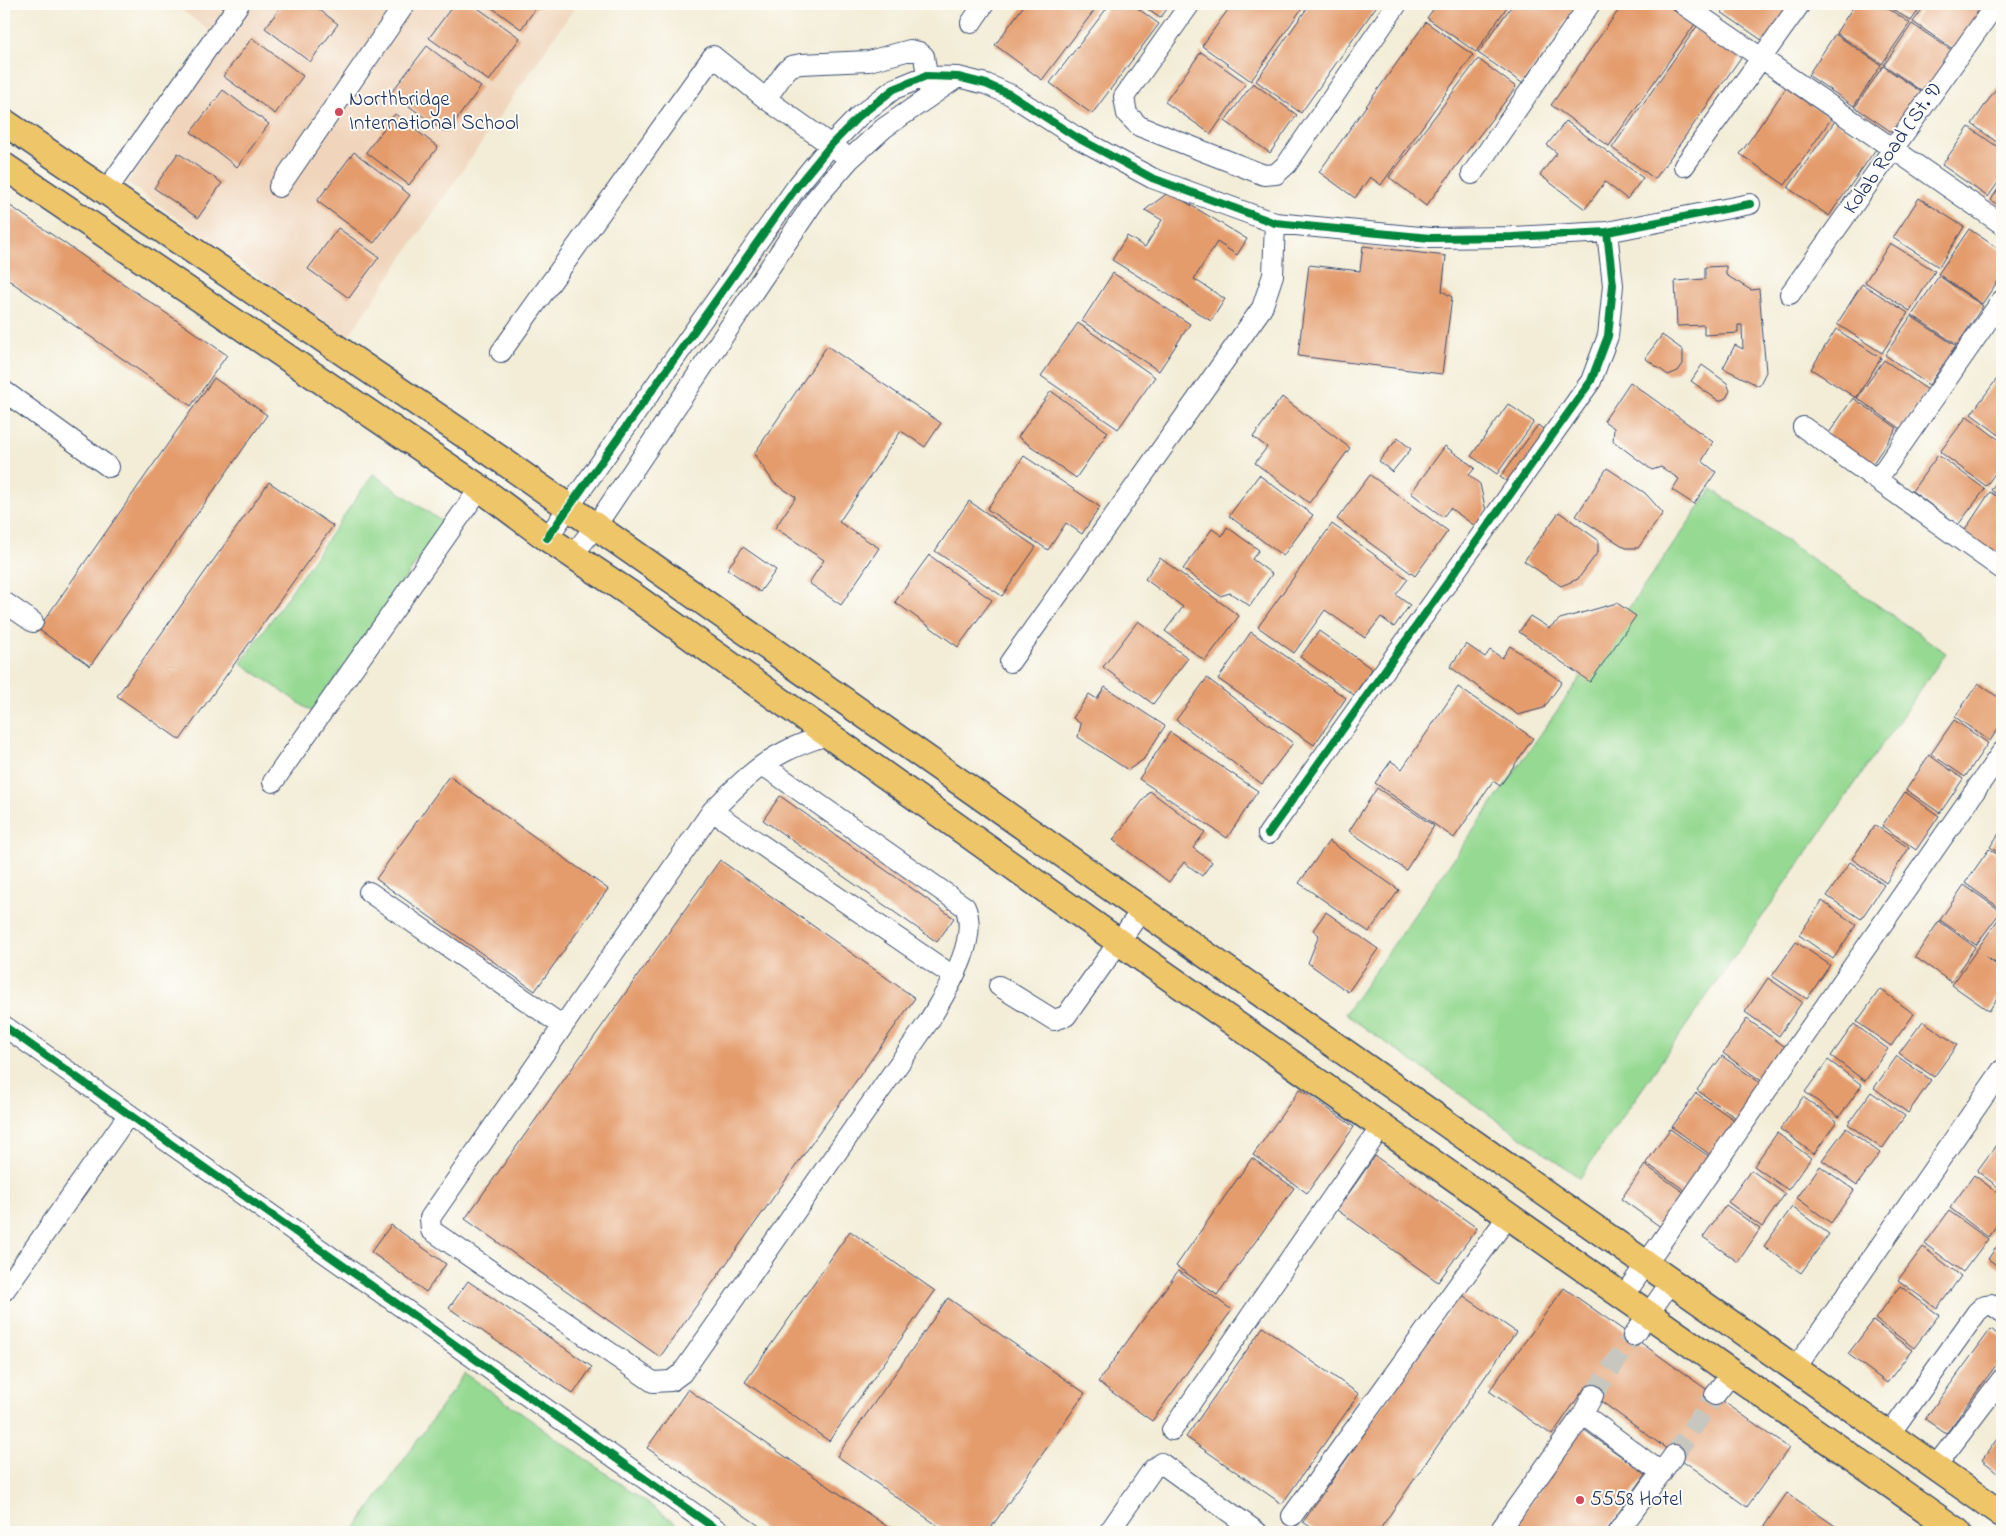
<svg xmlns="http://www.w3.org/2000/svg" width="2006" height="1536" viewBox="0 0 2006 1536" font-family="'Indie Flower',sans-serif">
  <rect width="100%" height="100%" fill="#fdfcf7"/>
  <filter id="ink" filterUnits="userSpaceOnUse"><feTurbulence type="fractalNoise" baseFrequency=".02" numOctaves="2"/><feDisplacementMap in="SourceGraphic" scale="10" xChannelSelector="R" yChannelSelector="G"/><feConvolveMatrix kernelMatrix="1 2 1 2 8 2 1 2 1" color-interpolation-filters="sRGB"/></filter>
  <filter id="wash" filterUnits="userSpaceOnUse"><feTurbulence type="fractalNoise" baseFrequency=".0096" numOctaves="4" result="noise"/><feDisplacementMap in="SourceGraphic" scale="20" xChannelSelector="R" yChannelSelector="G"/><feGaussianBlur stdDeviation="1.12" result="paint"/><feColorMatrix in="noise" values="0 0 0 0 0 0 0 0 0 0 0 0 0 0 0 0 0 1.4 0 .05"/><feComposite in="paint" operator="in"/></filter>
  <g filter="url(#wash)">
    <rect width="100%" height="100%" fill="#f3edd7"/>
    <!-- built -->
    <path fill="#f0d5bc" d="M 173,4 L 577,4 L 347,338 L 127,183 L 225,42 Z"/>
    <!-- green -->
    <path fill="#95d992" stroke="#588478" d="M 373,474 L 444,523 L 312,712 L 241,663 Z
      M 1712,489 L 1946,653 L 1580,1178 L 1345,1014 Z
      M 465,1373 L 688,1532 L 353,1532 Z"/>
    <g id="blocks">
      <!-- building -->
      <path fill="#e49c6d" d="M 283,4 L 312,4 L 338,24 L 310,62 L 265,28 Z
        M 454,4 L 472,4 L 520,38 L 489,81 L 429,38 Z
        M 487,4 L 539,4 L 521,29 Z
        M 1025,4 L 1099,4 L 1042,80 L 995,45 Z
        M 1110,4 L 1132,4 L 1159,24 L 1092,114 L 1050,83 Z
        M 1140,4 L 1171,4 L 1160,18 Z
        M 1232,4 L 1305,4 L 1251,81 L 1202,46 Z
        M 1310,4 L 1378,4 L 1301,113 L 1256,81 Z
        M 1437,4 L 1509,4 L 1476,52 L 1427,18 Z
        M 1513,4 L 1578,4 L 1522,83 L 1478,53 Z
        M 1623,4 L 1665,4 L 1695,24 L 1609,146 L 1551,105 Z
        M 1727,4 L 1793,4 L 1766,43 L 1721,12 Z
        M 1855,4 L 1881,4 L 1910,23 L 1882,64 L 1836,33 Z
        M 1885,4 L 1923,4 L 1911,21 Z
        M 1926,4 L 1975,4 L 1986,11 L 1957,52 L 1913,22 Z
        M 1426,22 L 1473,55 L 1381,185 L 1370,177 L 1355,198 L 1319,172 Z
        M 1912,24 L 1956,53 L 1927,95 L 1884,65 Z
        M 1698,25 L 1742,56 L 1655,179 L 1612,148 Z
        M 1835,34 L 1881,65 L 1854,106 L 1808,75 Z
        M 252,38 L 303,76 L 275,114 L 223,76 Z
        M 427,46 L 481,87 L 446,133 L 391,93 Z
        M 1201,52 L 1246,83 L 1211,134 L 1165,102 Z
        M 1478,59 L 1516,87 L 1426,206 L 1389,177 Z
        M 1883,66 L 1927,96 L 1899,137 L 1855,107 Z
        M 1253,83 L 1297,115 L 1270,153 L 1225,121 Z
        M 1998,86 L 2002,88 L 2002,146 L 1972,124 Z
        M 1786,88 L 1831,119 L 1785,185 L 1740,154 Z
        M 223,90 L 269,124 L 237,167 L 191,132 Z
        M 395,114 L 438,147 L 409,185 L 366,152 Z
        M 1566,121 L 1643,178 L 1627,199 L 1605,182 L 1585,209 L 1540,175 L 1557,153 L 1547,145 Z
        M 1835,121 L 1876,149 L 1829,216 L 1788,188 Z
        M 1969,127 L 2002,150 L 2002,177 L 1988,197 L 1942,165 Z
        M 354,152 L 410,195 L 374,243 L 317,201 Z
        M 178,153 L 222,183 L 198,218 L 154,188 Z
        M 2002,183 L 2002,208 L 1991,200 Z
        M 1169,192 L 1247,239 L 1237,255 L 1217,242 L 1194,279 L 1225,299 L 1211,321 L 1112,260 L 1127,236 L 1145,247 L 1162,220 L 1145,210 Z
        M 1919,198 L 1964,227 L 1939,267 L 1893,238 Z
        M 6,203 L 227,355 L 191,406 L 4,277 L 4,207 Z
        M 338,228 L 379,257 L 349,298 L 308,269 Z
        M 1969,229 L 2002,251 L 2002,275 L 1982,304 L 1938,274 Z
        M 1890,243 L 1935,271 L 1910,311 L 1865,282 Z
        M 1363,246 L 1446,256 L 1442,291 L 1452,297 L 1442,374 L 1298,356 L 1309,265 L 1360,271 Z
        M 1726,266 L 1726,275 L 1751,290 L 1759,289 L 1766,372 L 1759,386 L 1723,368 L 1735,345 L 1743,349 L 1742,325 L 1738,325 L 1738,333 L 1704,335 L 1704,325 L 1677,326 L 1675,281 L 1705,279 L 1705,267 Z
        M 1113,273 L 1190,324 L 1159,371 L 1082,321 Z
        M 1939,276 L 1983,306 L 1957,345 L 1912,315 Z
        M 1862,284 L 1908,313 L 1882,353 L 1837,324 Z
        M 1911,316 L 1956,346 L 1929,385 L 1885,355 Z
        M 1078,323 L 1155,377 L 1118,429 L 1041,376 Z
        M 1836,329 L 1881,358 L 1856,398 L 1811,369 Z
        M 1662,335 L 1683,350 L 1683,364 L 1678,371 L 1668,375 L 1645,358 Z
        M 827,346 L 941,423 L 925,447 L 901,431 L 839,522 L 879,548 L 841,605 L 809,583 L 824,560 L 775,528 L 796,497 L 774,483 L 754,454 Z
        M 1884,360 L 1928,390 L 1901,429 L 1857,398 Z
        M 1702,365 L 1727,383 L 1730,391 L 1726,398 L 1719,401 L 1691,381 Z
        M 2002,372 L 2002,437 L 1971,414 Z
        M 214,378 L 267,415 L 90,666 L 38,629 Z
        M 1630,382 L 1713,442 L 1702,461 L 1716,472 L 1694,504 L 1672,490 L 1679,479 L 1661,467 L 1652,470 L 1613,441 L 1614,428 L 1604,421 Z
        M 1051,391 L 1108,432 L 1076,478 L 1018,437 Z
        M 1282,397 L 1350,448 L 1309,503 L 1255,463 L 1267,447 L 1253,437 Z
        M 1853,398 L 1897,428 L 1871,466 L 1827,436 Z
        M 1508,404 L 1534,422 L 1497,474 L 1471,456 Z
        M 1967,416 L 2002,442 L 2002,464 L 1986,486 L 1940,452 Z
        M 1538,425 L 1550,434 L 1512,485 L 1500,477 Z
        M 1398,438 L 1411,449 L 1392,472 L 1379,461 Z
        M 1445,446 L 1475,468 L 1469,475 L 1480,484 L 1486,511 L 1475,526 L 1450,508 L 1443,517 L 1411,493 Z
        M 1938,455 L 1985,489 L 1958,525 L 1912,491 Z
        M 1024,456 L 1100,507 L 1082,534 L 1066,523 L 1048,550 L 987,509 Z
        M 1607,468 L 1645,493 L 1663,513 L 1638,548 L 1626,548 L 1576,516 Z
        M 2002,473 L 2002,498 L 1991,490 Z
        M 1259,475 L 1313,515 L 1283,556 L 1229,516 Z
        M 1370,475 L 1448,531 L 1415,576 L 1337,519 Z
        M 269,482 L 333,526 L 180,740 L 117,696 Z
        M 1990,492 L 2002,500 L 2002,558 L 1963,533 Z
        M 969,501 L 1036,547 L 1002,596 L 935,551 Z
        M 1559,512 L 1598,540 L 1598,552 L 1578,579 L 1561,586 L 1524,561 Z
        M 1332,524 L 1408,579 L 1396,595 L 1410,605 L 1394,627 L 1381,617 L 1365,638 L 1325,610 L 1294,653 L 1258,627 Z
        M 1227,527 L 1259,550 L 1252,559 L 1272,574 L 1250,606 L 1230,593 L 1220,596 L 1183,569 L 1212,529 L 1222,536 Z
        M 743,547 L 776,570 L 760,592 L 727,569 Z
        M 929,555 L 992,600 L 958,647 L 895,602 Z
        M 1160,558 L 1239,616 L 1205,661 L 1165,631 L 1183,607 L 1145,579 Z
        M 1617,603 L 1636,616 L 1590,682 L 1519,632 L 1530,616 L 1549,628 L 1560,619 Z
        M 1138,621 L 1188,658 L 1153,704 L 1103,667 Z
        M 1319,631 L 1372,669 L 1354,695 L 1300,657 Z
        M 1251,632 L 1346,698 L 1314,745 L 1218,679 Z
        M 1466,644 L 1485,657 L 1490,650 L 1502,658 L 1510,646 L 1562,682 L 1544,708 L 1518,715 L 1450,667 Z
        M 1207,678 L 1293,743 L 1262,784 L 1176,720 Z
        M 1978,683 L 2002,700 L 2002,722 L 1990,741 L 1955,717 Z
        M 1105,687 L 1165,726 L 1143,760 L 1128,770 L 1078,737 L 1081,724 L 1073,718 L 1089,694 L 1097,699 Z
        M 1458,687 L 1533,738 L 1500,786 L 1493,781 L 1454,838 L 1375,783 L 1391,761 L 1402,769 Z
        M 1954,720 L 1988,743 L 1965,777 L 1931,754 Z
        M 1170,732 L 1258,791 L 1227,838 L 1139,779 Z
        M 1929,755 L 1963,779 L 1940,813 L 1906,790 Z
        M 449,776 L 608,889 L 535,991 L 376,879 Z
        M 1377,788 L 1434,826 L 1406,870 L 1349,831 Z
        M 1150,791 L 1205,832 L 1193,848 L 1212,862 L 1202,876 L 1184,862 L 1169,882 L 1113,840 Z
        M 1905,792 L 1939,816 L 1916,850 L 1882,826 Z
        M 780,796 L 954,918 L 937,942 L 763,820 Z
        M 1875,825 L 1909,848 L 1886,883 L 1852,859 Z
        M 2002,829 L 2002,855 L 1990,847 Z
        M 1329,841 L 1399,890 L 1369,932 L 1299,883 Z
        M 1989,849 L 2002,857 L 2001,909 L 1965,883 Z
        M 720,860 L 915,998 L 660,1357 L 465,1219 Z
        M 1850,862 L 1884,885 L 1861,919 L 1827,896 Z
        M 1964,885 L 2001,911 L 1976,945 L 1940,920 Z
        M 1822,901 L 1856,925 L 1833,959 L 1799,935 Z
        M 1326,912 L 1378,949 L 1348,992 L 1308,963 L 1319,935 L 1313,930 Z
        M 2002,914 L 2002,967 L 1986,957 L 2002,969 L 2002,991 L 1989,1011 L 1952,985 Z
        M 1939,921 L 1975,947 L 1951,982 L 1915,957 Z
        M 1796,942 L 1830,965 L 1807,999 L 1772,976 Z
        M 1768,978 L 1802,1002 L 1779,1036 L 1745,1012 Z
        M 1880,989 L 1914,1014 L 1891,1046 L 1857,1022 Z
        M 1747,1019 L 1791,1051 L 1767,1085 L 1723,1053 Z
        M 1923,1021 L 1957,1045 L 1934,1077 L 1899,1053 Z
        M 1854,1024 L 1888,1049 L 1865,1081 L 1831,1056 Z
        M 1722,1056 L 1766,1087 L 1741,1122 L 1697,1090 Z
        M 1897,1056 L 1931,1080 L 1908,1113 L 1874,1088 Z
        M 1828,1060 L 1862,1085 L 1839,1117 L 1805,1092 Z
        M 1300,1089 L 1354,1127 L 1307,1193 L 1253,1155 Z
        M 1871,1092 L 1905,1116 L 1882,1149 L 1848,1124 Z
        M 1696,1093 L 1740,1124 L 1716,1159 L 1672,1127 Z
        M 1803,1097 L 1837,1121 L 1814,1154 L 1780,1129 Z
        M 1846,1128 L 1880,1153 L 1857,1185 L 1822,1160 Z
        M 1670,1129 L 1714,1160 L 1690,1194 L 1646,1163 Z
        M 1777,1133 L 1811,1158 L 1788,1190 L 1754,1166 Z
        M 2002,1137 L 2002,1190 L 1977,1171 Z
        M 1375,1156 L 1477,1228 L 1438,1282 L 1337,1210 Z
        M 1252,1158 L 1294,1188 L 1217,1295 L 1176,1266 Z
        M 1645,1165 L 1689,1196 L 1665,1230 L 1621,1199 Z
        M 1820,1166 L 1854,1190 L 1831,1223 L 1797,1198 Z
        M 1751,1170 L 1785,1194 L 1762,1227 L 1728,1202 Z
        M 1974,1175 L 2002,1196 L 2002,1218 L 1988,1237 L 1950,1208 Z
        M 1726,1205 L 1760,1229 L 1738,1262 L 1703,1237 Z
        M 1792,1207 L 1829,1234 L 1801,1273 L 1764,1246 Z
        M 1949,1211 L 1988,1239 L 1963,1272 L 1925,1244 Z
        M 391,1225 L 446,1264 L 426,1292 L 371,1252 Z
        M 850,1231 L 935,1291 L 829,1441 L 745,1382 Z
        M 2002,1239 L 2002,1269 L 1988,1259 Z
        M 1923,1247 L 1961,1276 L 1937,1309 L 1898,1280 Z
        M 1178,1271 L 1232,1310 L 1152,1421 L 1098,1382 Z
        M 468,1281 L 592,1367 L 573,1394 L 449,1308 Z
        M 1900,1286 L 1939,1315 L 1914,1348 L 1875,1319 Z
        M 1564,1288 L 1789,1448 L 1747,1507 L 1584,1389 L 1552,1435 L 1489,1391 Z
        M 1461,1294 L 1516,1332 L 1378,1532 L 1318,1532 L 1303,1522 Z
        M 948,1298 L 1085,1393 L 988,1532 L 947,1532 L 837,1456 Z
        M 1873,1321 L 1912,1350 L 1887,1383 L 1848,1354 Z
        M 1263,1327 L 1359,1394 L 1282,1504 L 1186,1437 Z
        M 1991,1329 L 2002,1338 L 2002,1357 L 1946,1434 L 1925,1419 Z
        M 688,1389 L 693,1393 L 895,1532 L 768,1532 L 647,1448 Z
        M 1583,1429 L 1646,1474 L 1605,1532 L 1510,1532 Z
        M 2002,1432 L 2002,1476 L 1982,1460 Z
        M 1787,1493 L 1844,1532 L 1760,1532 Z"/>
    </g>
  </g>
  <g filter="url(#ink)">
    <use href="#blocks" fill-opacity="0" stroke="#3b4c70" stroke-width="1"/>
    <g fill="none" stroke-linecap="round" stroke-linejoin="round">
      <!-- minor-tunnel -->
      <path stroke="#c8c7bf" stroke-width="20" stroke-dasharray="20 10" stroke-linecap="butt" d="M 1593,1395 L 1633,1336
        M 1674,1455 L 1715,1395"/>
      <!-- minor casing -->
      <g stroke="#3b4c70" stroke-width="22">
        <path id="minor" d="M 1190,4 L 1124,97 L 1127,114 L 1139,126 L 1264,175 L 1276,174 L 1287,164 L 1397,4
          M 1683,4 L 2002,224
          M 971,23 L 984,4
          M 766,99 L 785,72 L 791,66 L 801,64 L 869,61 L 910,50 L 919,52 L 924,56 L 929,89
          M 1684,166 L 1800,4
          M 1472,174 L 1590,4
          M 279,187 L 405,4
          M 106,191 L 239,4
          M 1790,294 L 1996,4
          M 501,352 L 713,56 L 766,99 L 842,153
          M 4,391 L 109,467
          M 1803,427 L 2002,569
          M 1877,480 L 2002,300
          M 547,538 L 798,185 L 830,146 L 859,116 L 894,89 L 926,76 L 958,77 L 986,84 L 1011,95 L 1076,137 L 1152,178 L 1275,223 L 1430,238 L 1512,237 L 1607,232 L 1750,204
          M 572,556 L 595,527 L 817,197 L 850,159 L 884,128 L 958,77
          M 4,602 L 33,622
          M 1010,662 L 1262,308 L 1273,275 L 1275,223
          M 763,765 L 965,907 C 980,941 946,991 929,1021 L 682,1373 L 671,1381 L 653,1382 L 431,1230 L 430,1218 L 712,811 C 734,789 757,765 786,751 C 800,744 815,739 829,734
          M 273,782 L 480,488
          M 712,811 L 953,976
          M 1268,834 L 1591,381 L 1608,336 L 1613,285 L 1607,232
          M 369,892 L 563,1026
          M 999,986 L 1054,1020 L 1066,1016 L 1141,911
          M 4,1026 L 720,1532
          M 4,1291 L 129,1114
          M 1623,1297 L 2002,752
          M 1633,1336 L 1671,1282
          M 1795,1369 L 2002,1070
          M 1715,1395 L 1732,1373
          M 1583,1414 L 1662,1473
          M 1172,1430 L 1381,1127
          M 1889,1435 L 1977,1312 L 1985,1305 L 1991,1304 L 2002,1312
          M 1935,1467 L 2002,1379
          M 1292,1516 L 1508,1216
          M 1109,1532 L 1153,1469 L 1161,1463 L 1257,1532
          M 1499,1532 L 1583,1414 L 1593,1395
          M 1618,1532 L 1674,1455"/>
      </g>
      <!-- major casing -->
      <g stroke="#3b4c70" stroke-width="29">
        <path id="major" d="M 4,122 L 503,461 L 2002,1514
          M 4,166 L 480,488 L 547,538 L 635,597 L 1119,942 L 1958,1532"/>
      </g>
      <!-- minor -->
      <use href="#minor" stroke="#fff" stroke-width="20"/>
      <!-- major -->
      <use href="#major" stroke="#eec569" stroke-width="26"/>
      <!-- cycleway casing -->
      <g stroke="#fdfcf7" stroke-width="11">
        <path id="cycleway" d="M 547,538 L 798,185 L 830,146 L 859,116 L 894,89 L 926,76 L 958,77 L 986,84 L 1011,95 L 1076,137 L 1152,178 L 1275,223 L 1430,238 L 1512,237 L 1607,232 L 1750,204
          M 1268,834 L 1591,381 L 1608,336 L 1613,285 L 1607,232
          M 4,1026 L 720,1532"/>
      </g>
      <!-- cycleway -->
      <use href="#cycleway" stroke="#00873e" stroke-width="8"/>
    </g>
  </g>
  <!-- markers -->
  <g fill="#d1495b" stroke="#fdfcf7" stroke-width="2">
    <circle cx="339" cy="112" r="5"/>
    <circle cx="1580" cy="1500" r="5"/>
  </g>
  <g text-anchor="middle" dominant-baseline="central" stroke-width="4" stroke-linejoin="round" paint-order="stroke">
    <!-- poi labels -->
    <g font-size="21" fill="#1b2f5e" stroke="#fdfcf7" text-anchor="start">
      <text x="349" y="100">Northbridge<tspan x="349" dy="24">International School</tspan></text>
      <text x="1590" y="1500">5558 Hotel</text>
    </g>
    <!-- street labels -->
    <g font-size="21" fill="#1b2f5e" stroke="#fdfcf7">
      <text transform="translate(1893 149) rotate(-55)">Kolab Road (St. 9)</text>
    </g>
  </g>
  <!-- margin -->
  <rect width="2006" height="1536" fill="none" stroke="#fdfcf7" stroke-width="20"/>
</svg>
